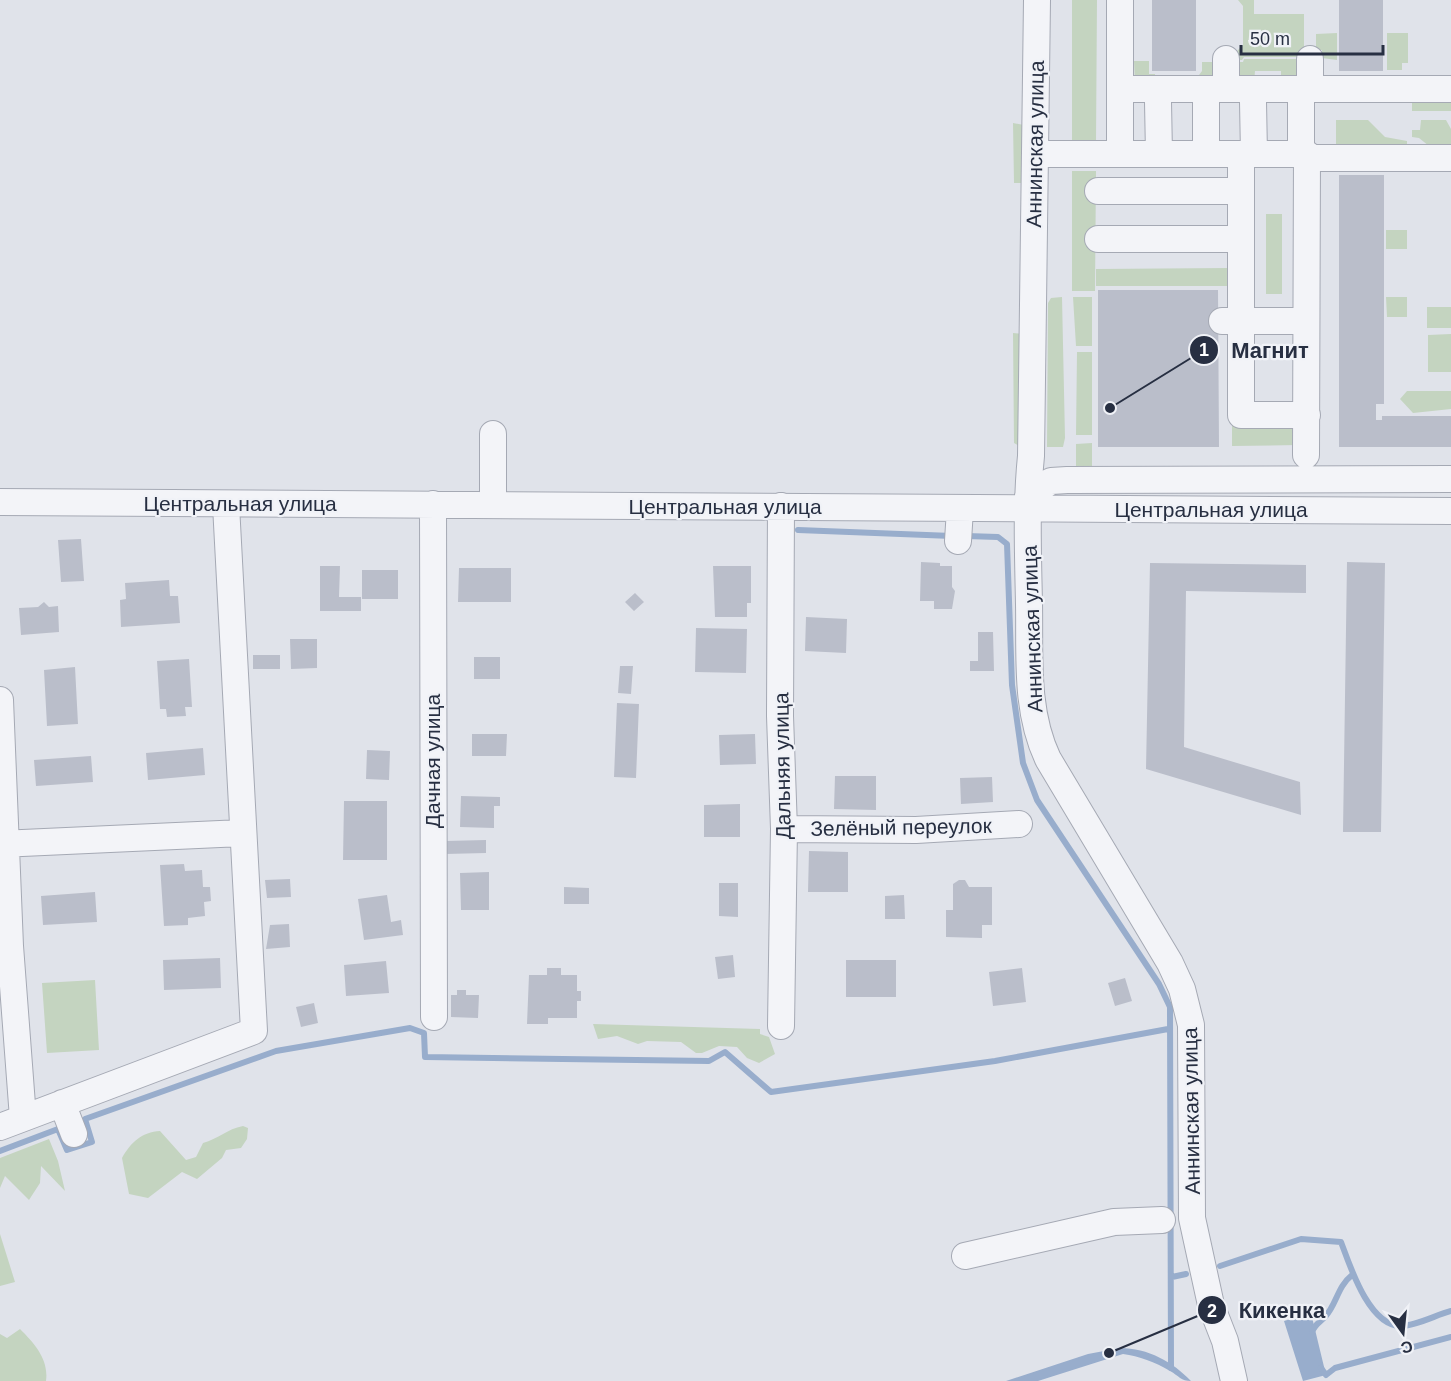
<svg xmlns="http://www.w3.org/2000/svg" width="1451" height="1381" viewBox="0 0 1451 1381" font-family="Helvetica,sans-serif">
  <rect width="100%" height="100%" fill="#e0e3ea"/>
  <!-- green -->
  <path fill="#c4d4c0" d="M 1072,0 L 1097,0 L 1096,142 L 1072,142 Z
    M 1238,0 L 1254,0 L 1254,14 L 1304,14 L 1304,57 L 1244,57 L 1242,60 L 1232,60 L 1232,56 L 1243,45 L 1243,6 Z
    M 1337,33 L 1337,60 L 1322,58 L 1322,50 L 1316,50 L 1316,34 Z
    M 1387,33 L 1408,33 L 1408,63 L 1402,63 L 1402,70 L 1387,70 Z
    M 1244,59 L 1304,59 L 1304,83 L 1281,83 L 1281,71 L 1255,71 L 1254,83 L 1232,83 L 1232,62 L 1243,62 Z
    M 1134,61 L 1149,61 L 1149,74 L 1155,74 L 1155,77 L 1199,75 L 1202,71 L 1202,62 L 1214,62 L 1220,82 L 1135,83 Z
    M 1412,95 L 1451,95 L 1451,111 L 1412,111 Z
    M 1336,120 L 1368,120 L 1385,137 L 1407,141 L 1407,152 L 1336,152 Z
    M 1421,120 L 1446,120 L 1451,129 L 1451,152 L 1429,146 L 1419,138 L 1412,137 L 1412,130 L 1420,130 Z
    M 1013,123 L 1024,125 L 1023,183 L 1014,183 Z
    M 1072,171 L 1096,171 L 1095,291 L 1072,291 Z
    M 1266,214 L 1282,214 L 1282,294 L 1266,294 Z
    M 1386,230 L 1407,230 L 1407,249 L 1386,249 Z
    M 1227,268 L 1227,286 L 1096,286 L 1096,269 Z
    M 1062,297 L 1065,438 L 1063,447 L 1047,447 L 1048,303 L 1051,298 Z
    M 1073,297 L 1092,297 L 1092,346 L 1076,346 Z
    M 1386,297 L 1407,297 L 1407,317 L 1387,317 Z
    M 1427,307 L 1451,307 L 1451,328 L 1427,328 Z
    M 1013,333 L 1024,334 L 1021,447 L 1014,443 Z
    M 1451,334 L 1451,372 L 1428,372 L 1428,335 Z
    M 1077,352 L 1092,352 L 1092,435 L 1076,435 Z
    M 1407,391 L 1451,391 L 1451,409 L 1413,413 L 1400,399 Z
    M 1298,423 L 1298,445 L 1232,446 L 1232,424 Z
    M 1092,443 L 1092,476 L 1076,476 L 1076,444 Z
    M 95,980 L 99,1050 L 47,1053 L 42,983 Z
    M 593,1024 L 760,1029 L 760,1034 L 769,1037 L 775,1054 L 759,1063 L 747,1058 L 737,1047 L 719,1046 L 702,1053 L 696,1053 L 681,1042 L 647,1041 L 638,1044 L 617,1036 L 598,1039 Z
    M 243,1126 L 248,1128 L 247,1139 L 241,1148 L 226,1150 L 222,1158 L 197,1179 L 182,1172 L 148,1198 L 129,1194 L 122,1158 C 131,1142 142,1132 160,1131 L 186,1160 L 196,1157 L 203,1143 C 218,1139 227,1129 243,1126 Z
    M 49,1139 L 58,1161 L 65,1191 L 41,1166 L 40,1183 L 29,1200 L 5,1176 L 0,1188 L 0,1158 Z
    M 0,1234 L 15,1282 L 0,1286 Z
    M 20,1329 C 34,1343 49,1359 46,1381 L 0,1381 L 0,1334 L 7,1338 Z"/>
  <!-- water -->
  <path fill="#98adcc" d="M 1311,1313 L 1326,1375 L 1303,1381 L 1284,1321 Z
    M 1120,1348 C 1148,1348 1173,1362 1191,1381 C 1181,1381 1179,1376 1170,1371 C 1155,1362 1139,1356 1123,1354 L 1038,1381 L 1006,1381 L 1088,1354 Z"/>
  <g fill="none" stroke-linecap="round" stroke-linejoin="round">
    <!-- stream -->
    <path stroke="#98adcc" stroke-width="6" d="M 798,530 L 952,536
      M 966,536 L 998,537 L 1007,544 L 1012,685 L 1023,763 L 1037,800 L 1159,984 L 1170,1007 L 1171,1368
      M 0,1151 L 58,1129 L 67,1150 L 92,1142 L 85,1119 L 276,1051 L 410,1028 L 424,1033 L 425,1057 L 709,1061 L 725,1052 L 771,1092 L 995,1061 L 1168,1029
      M 1220,1266 L 1301,1239 L 1341,1242 C 1350,1266 1369,1326 1401,1326 C 1416,1326 1436,1315 1451,1311
      M 1172,1277 L 1186,1274
      M 1312,1332 C 1315,1324 1319,1323 1325,1317 C 1337,1304 1337,1287 1352,1275
      M 1321,1368 L 1326,1375 L 1335,1368 L 1451,1337"/>
  </g>
  <!-- building -->
  <path fill="#babeca" d="M 1152,0 L 1196,0 L 1196,71 L 1152,71 Z
    M 1339,0 L 1383,0 L 1383,71 L 1339,71 Z
    M 1339,175 L 1384,175 L 1384,404 L 1376,404 L 1376,420 L 1382,420 L 1382,416 L 1451,416 L 1451,447 L 1339,447 Z
    M 1098,290 L 1218,290 L 1219,447 L 1098,447 Z
    M 81,539 L 84,581 L 61,582 L 58,540 Z
    M 921,562 L 940,563 L 940,566 L 952,566 L 952,587 L 955,591 L 952,609 L 934,609 L 934,601 L 920,601 Z
    M 1347,562 L 1385,563 L 1381,832 L 1343,832 Z
    M 1150,563 L 1306,565 L 1306,593 L 1186,591 L 1184,747 L 1300,782 L 1301,815 L 1146,769 Z
    M 320,566 L 340,566 L 339,597 L 361,597 L 361,611 L 320,611 Z
    M 713,566 L 751,566 L 751,603 L 747,603 L 747,617 L 715,617 Z
    M 459,568 L 511,568 L 511,602 L 458,602 Z
    M 362,570 L 398,570 L 398,599 L 362,599 Z
    M 169,580 L 170,596 L 178,596 L 180,623 L 121,627 L 120,600 L 126,599 L 125,583 Z
    M 635,593 L 644,602 L 634,611 L 625,602 Z
    M 44,602 L 49,607 L 58,606 L 59,632 L 21,635 L 19,608 L 38,607 Z
    M 806,617 L 847,619 L 846,653 L 805,651 Z
    M 696,628 L 747,629 L 746,673 L 695,672 Z
    M 978,632 L 993,632 L 994,671 L 970,671 L 970,661 L 978,661 Z
    M 290,639 L 317,639 L 317,668 L 291,669 Z
    M 253,655 L 280,655 L 280,669 L 253,669 Z
    M 474,657 L 500,657 L 500,679 L 474,679 Z
    M 189,659 L 192,707 L 185,707 L 186,716 L 167,717 L 166,709 L 160,709 L 157,661 Z
    M 620,666 L 633,666 L 631,694 L 618,693 Z
    M 75,667 L 78,724 L 47,726 L 44,670 Z
    M 617,703 L 639,704 L 636,778 L 614,777 Z
    M 472,734 L 507,734 L 506,756 L 472,756 Z
    M 755,734 L 756,764 L 720,765 L 719,735 Z
    M 203,748 L 205,775 L 148,780 L 146,753 Z
    M 367,750 L 390,751 L 389,780 L 366,779 Z
    M 91,756 L 93,782 L 36,786 L 34,760 Z
    M 835,776 L 876,776 L 876,810 L 834,809 Z
    M 992,777 L 993,802 L 961,804 L 960,778 Z
    M 461,796 L 500,797 L 500,806 L 494,806 L 494,828 L 460,827 Z
    M 344,801 L 387,801 L 387,860 L 343,860 Z
    M 740,804 L 740,837 L 704,837 L 704,805 Z
    M 486,840 L 486,853 L 445,854 L 445,841 Z
    M 809,851 L 848,852 L 848,892 L 808,892 Z
    M 184,864 L 185,871 L 202,870 L 203,887 L 210,887 L 211,901 L 204,902 L 205,916 L 188,918 L 188,925 L 164,926 L 160,865 Z
    M 489,872 L 489,910 L 461,910 L 460,873 Z
    M 290,879 L 291,897 L 267,898 L 265,880 Z
    M 959,880 L 965,880 L 969,887 L 992,887 L 992,925 L 982,925 L 982,938 L 946,937 L 946,910 L 953,910 L 953,884 Z
    M 719,883 L 738,883 L 738,917 L 719,916 Z
    M 564,887 L 589,888 L 589,904 L 564,904 Z
    M 95,892 L 97,922 L 43,925 L 41,896 Z
    M 387,895 L 391,922 L 401,920 L 403,935 L 364,940 L 358,899 Z
    M 904,895 L 905,919 L 885,919 L 885,896 Z
    M 289,924 L 290,947 L 266,949 L 270,925 Z
    M 733,955 L 735,977 L 718,979 L 715,957 Z
    M 220,958 L 221,988 L 164,990 L 163,960 Z
    M 846,960 L 896,960 L 896,997 L 846,997 Z
    M 386,961 L 389,993 L 346,996 L 344,965 Z
    M 547,968 L 561,968 L 561,975 L 577,975 L 577,991 L 581,991 L 581,1001 L 577,1001 L 577,1018 L 548,1018 L 548,1024 L 527,1024 L 529,975 L 547,975 Z
    M 1022,968 L 1026,1002 L 993,1006 L 989,972 Z
    M 1125,978 L 1132,1001 L 1115,1006 L 1108,983 Z
    M 457,990 L 466,990 L 466,995 L 479,995 L 478,1018 L 451,1017 L 451,995 L 457,995 Z
    M 314,1003 L 318,1023 L 301,1027 L 296,1007 Z"/>
  <g fill="none" stroke-linecap="round" stroke-linejoin="round">
    <!-- minor casing -->
    <g stroke="#a5a9b4" stroke-width="28">
      <path id="minor" d="M 1037,0 L 1031,456 C 1026,505 1028,555 1029,604 C 1030,656 1025,711 1048,759 L 1170,963 L 1182,989 L 1191,1025 L 1192,1218 L 1211,1305 L 1225,1341 L 1234,1381
        M 1120,89 L 1451,89
        M 1226,89 L 1226,59
        M 1310,89 L 1310,59
        M 1206,101 L 1206,154
        M 1301,101 L 1301,154
        M 1158,102 L 1159,154
        M 1253,102 L 1254,154
        M 1035,154 L 1307,154 L 1306,455
        M 1120,154 L 1120,0
        M 1241,154 L 1241,415 L 1307,415
        M 1307,158 L 1451,158
        M 1098,191 L 1241,191
        M 1098,239 L 1241,239
        M 1222,321 L 1306,321
        M 1028,496 L 1051,481 L 1067,480 L 1451,479
        M 0,502 L 1451,511
        M 433,504 L 434,1017
        M 493,504 L 493,434
        M 958,541 L 960,509
        M 0,700 L 10,946 L 23,1118
        M 784,829 L 916,830 L 1019,824
        M 0,844 L 242,833
        M 781,1026 L 784,829 L 780,716 L 781,506
        M 62,1103 L 74,1134
        M 0,1127 L 254,1031 L 226,505
        M 965,1256 L 1114,1222 L 1162,1220"/>
    </g>
    <!-- minor -->
    <use href="#minor" stroke="#f3f4f8" stroke-width="26"/>
  </g>
  <g text-anchor="middle" dominant-baseline="central" stroke-width="4.5" stroke-linejoin="round" paint-order="stroke">
    <!-- street labels -->
    <g font-size="21" fill="#272f42" stroke="#f0f2f7">
      <text transform="translate(1035 144) rotate(-89)">Аннинская улица</text>
      <text x="240" y="503">Центральная улица</text>
      <text x="725" y="506">Центральная улица</text>
      <text x="1211" y="509">Центральная улица</text>
      <text transform="translate(1032 629) rotate(-92)">Аннинская улица</text>
      <text transform="translate(432 761) rotate(-90)">Дачная улица</text>
      <text transform="translate(782 766) rotate(-91)">Дальняя улица</text>
      <text transform="translate(901 827) rotate(-1)">Зелёный переулок</text>
      <text transform="translate(1191 1111) rotate(-91)">Аннинская улица</text>
    </g>
  </g>
  <!-- callouts -->
  <path fill="none" stroke="#272f42" stroke-width="2" d="M1110 408L1204 350M1109 1353L1212 1310"/>
  <g fill="#272f42" stroke="#f0f2f7" stroke-width="2">
    <circle cx="1110" cy="408" r="6"/>
    <circle cx="1109" cy="1353" r="6"/>
    <circle cx="1204" cy="350" r="15"/>
    <circle cx="1212" cy="1310" r="15"/>
  </g>
  <g font-size="18" text-anchor="middle" font-weight="bold" fill="#fff">
    <text x="1204" y="356">1</text>
    <text x="1212" y="1317">2</text>
  </g>
  <g font-size="22" text-anchor="middle" font-weight="bold" fill="#272f42" stroke="#f0f2f7" stroke-width="4.5" stroke-linejoin="round" paint-order="stroke">
    <text x="1270" y="358">Магнит</text>
    <text x="1282" y="1318">Кикенка</text>
  </g>
  <!-- north arrow -->
  <g transform="translate(1403 1333) rotate(165)" stroke="#f0f2f7" stroke-width="4.5" paint-order="stroke">
  <path d="M0-4.5L10 22L0 15L-10 22Z" fill="#272f42"/>
  <text y="-9" font-size="16" font-weight="bold" text-anchor="middle" fill="#272f42">С</text>
  </g>
  <!-- scale -->
  <path d="M1241 45v9h142v-9" fill="none" stroke="#272f42" stroke-width="3"/>
  <text x="1250" y="45" font-size="18" fill="#272f42" stroke="#f0f2f7" stroke-width="4.5" paint-order="stroke">50 m</text>
</svg>
